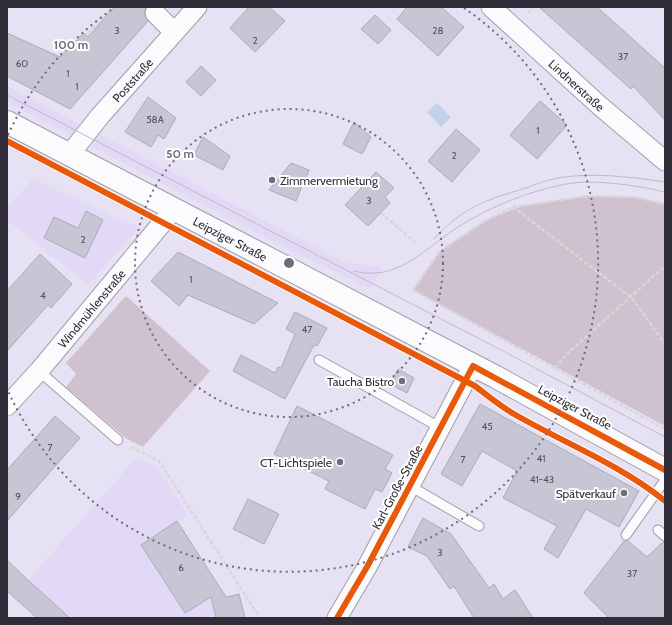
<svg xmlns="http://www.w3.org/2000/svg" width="672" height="625" viewBox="0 0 672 625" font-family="Cabin,sans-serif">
  <rect width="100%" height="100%" fill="#e6e1f3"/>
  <!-- built -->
  <path fill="#e1d9f6" d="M 7,86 L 346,263 L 382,267 L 371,289 L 280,245 L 7,102 Z
    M 33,179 L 139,228 L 88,285 L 7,220 L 7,207 Z
    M 137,457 L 157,467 L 188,515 L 177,521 L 221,589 L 214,594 L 215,599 L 211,600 L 216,618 L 72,618 L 28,580 Z"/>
  <!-- green -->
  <path fill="#cfc1cd" d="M 587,196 L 634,197 L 665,204 L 665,426 L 413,290 L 440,251 L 485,221 L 521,206 Z
    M 126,296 L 210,371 L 143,447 L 127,439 L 66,387 L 76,374 L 66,363 Z"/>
  <!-- water -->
  <path fill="#c1d2e6" d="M 437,103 L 451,117 L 441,127 L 427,112 Z"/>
  <!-- building -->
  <path fill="#c6c6d4" stroke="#acabb8" d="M 114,7 L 146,7 L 144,15 L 148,21 L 70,109 L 7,76 L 7,33 L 60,57 L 84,33 L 88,37 Z
    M 249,7 L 269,7 L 285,21 L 255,52 L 230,28 Z
    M 407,7 L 441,7 L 464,27 L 438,56 L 397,19 Z
    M 539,7 L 597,7 L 665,68 L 665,120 L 633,86 L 631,89 Z
    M 375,15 L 391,30 L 378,44 L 361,29 Z
    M 201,66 L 216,80 L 201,96 L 186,82 Z
    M 148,97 L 176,118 L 164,139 L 158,135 L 151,147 L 125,132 Z
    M 540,101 L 567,125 L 537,159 L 510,135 Z
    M 354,122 L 371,137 L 362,154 L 343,144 Z
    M 456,129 L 480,150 L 452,182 L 428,161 Z
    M 203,137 L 230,156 L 223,170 L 194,155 Z
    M 291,163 L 309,170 L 296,201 L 269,190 Z
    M 376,172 L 394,188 L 385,197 L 390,203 L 368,226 L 345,205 Z
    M 86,211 L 103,220 L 85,258 L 44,238 L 54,217 L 78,228 Z
    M 178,252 L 229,278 L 278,303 L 254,324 L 188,295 L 179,306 L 151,281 Z
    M 40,254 L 72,284 L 51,308 L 48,305 L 7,351 L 7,291 Z
    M 295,312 L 327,328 L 317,346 L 314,345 L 285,399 L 233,371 L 241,355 L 275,373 L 278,367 L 281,368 L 295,334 L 286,329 Z
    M 398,369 L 414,378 L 407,393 L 390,384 Z
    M 480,404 L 639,491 L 619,527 L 586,509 L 558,558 L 544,549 L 557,526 L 503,498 L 517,471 L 482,451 L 462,486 L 441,474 Z
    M 297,406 L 393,455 L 385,469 L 392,473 L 382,492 L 375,489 L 365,509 L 325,489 L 329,481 L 274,454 Z
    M 55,416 L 80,438 L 7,521 L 7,470 Z
    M 248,499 L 279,514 L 264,544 L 233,529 Z
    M 423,518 L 451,534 L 489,588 L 494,584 L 503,599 L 515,590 L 533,618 L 474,618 L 454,586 L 450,589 L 427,556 L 408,547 Z
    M 177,521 L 226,597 L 239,594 L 245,618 L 216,618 L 211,597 L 185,613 L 141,545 Z
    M 624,541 L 628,541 L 647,557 L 663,542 L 665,542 L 665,618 L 609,618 L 584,593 Z
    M 7,560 L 28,580 L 70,618 L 37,618 L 7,591 Z"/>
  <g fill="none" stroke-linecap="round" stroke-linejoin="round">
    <!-- lane casing -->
    <g stroke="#a19daa" stroke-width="11">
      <path id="lane" d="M 319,360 L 441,428
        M 39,371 L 118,440
        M 410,486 L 479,526
        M 658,530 L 665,536
        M 626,535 L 665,480"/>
    </g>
    <!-- street casing -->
    <g stroke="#a19daa" stroke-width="21">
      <g id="street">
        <path id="s1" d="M 491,7 L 600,106 L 665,161"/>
        <path d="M 155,13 L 174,32"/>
        <path id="s2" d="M 70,154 L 100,116 L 197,7"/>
        <path id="s3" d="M 7,406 L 39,371 L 173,210"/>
        <path d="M 337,618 L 367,567 L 473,366"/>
      </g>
    </g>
    <!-- primary casing -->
    <g stroke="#a19daa" stroke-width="24">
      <g id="primary">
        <path id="s4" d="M 7,122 L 496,377 L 665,470"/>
      </g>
    </g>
    <!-- path -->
    <path stroke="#d8d6db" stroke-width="2.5" stroke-dasharray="4 2" stroke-linecap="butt" d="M 528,13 L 533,7
      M 88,33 L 112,7
      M 665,204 L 634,197 L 587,196 L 513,207 L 485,221 L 440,251 L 413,290 L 665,429
      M 513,207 L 632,298 L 665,344
      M 381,213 L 417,244
      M 555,368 L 570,351 L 665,266
      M 131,447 L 159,461 L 260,618
      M 420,618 L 422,618"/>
    <!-- lane -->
    <use href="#lane" stroke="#fbfafd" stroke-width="9"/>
    <!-- street -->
    <use href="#street" stroke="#fbfafd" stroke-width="19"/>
    <!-- primary -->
    <use href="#primary" stroke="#fbfafd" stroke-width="22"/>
    <!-- tram -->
    <path stroke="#bebdc2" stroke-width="1" d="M 7,95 L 505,352 L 665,437
      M 434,239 C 463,207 486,200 526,188 C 536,184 547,180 558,178 C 592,172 631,177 665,182
      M 353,271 C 397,282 422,251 455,229 C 470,219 487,210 504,203 C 524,194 564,182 586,182 C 611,182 640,186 665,192"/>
    <!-- cycleway casing -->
    <g stroke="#fff" stroke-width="8">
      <path id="cycleway" d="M 7,141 L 475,386 C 488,396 500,406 514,414 C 564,443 619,464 665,501
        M 337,618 L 367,567 L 473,366 L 665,470"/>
    </g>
    <!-- cycleway -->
    <use href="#cycleway" stroke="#e8590c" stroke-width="6"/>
  </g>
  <!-- distance rings -->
  <g fill="none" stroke="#706c7a" stroke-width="2" stroke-dasharray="2 4">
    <circle cx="289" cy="263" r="154"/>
    <path d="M8 135A309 309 0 0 1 114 8M464 8A309 309 0 1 1 8 391"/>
  </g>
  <!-- markers -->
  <g fill="#706c7a" stroke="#fff" stroke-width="1.5">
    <circle cx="272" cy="180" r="4"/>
    <circle cx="402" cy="381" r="4"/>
    <circle cx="340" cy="462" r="4"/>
    <circle cx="624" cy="493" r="4"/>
  </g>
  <g text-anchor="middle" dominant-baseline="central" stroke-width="4" stroke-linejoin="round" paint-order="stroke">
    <!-- number labels -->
    <g font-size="10" fill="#565360">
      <text x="117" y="30">3</text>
      <text x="438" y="30">28</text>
      <text x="255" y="40">2</text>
      <text x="623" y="56">37</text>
      <text x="22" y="63">60</text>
      <text x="68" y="73">1</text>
      <text x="77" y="86">1</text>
      <text x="155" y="119">58A</text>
      <text x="538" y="130">1</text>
      <text x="454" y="155">2</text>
      <text x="369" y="200">3</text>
      <text x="83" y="239">2</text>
      <text x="191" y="279">1</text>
      <text x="43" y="295">4</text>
      <text x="307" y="329">47</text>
      <text x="487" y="426">45</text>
      <text x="50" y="447">7</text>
      <text x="541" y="458">41</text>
      <text x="463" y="459">7</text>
      <text x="542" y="479">41-43</text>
      <text x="18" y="496">9</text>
      <text x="440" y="552">3</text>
      <text x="181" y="567">6</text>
      <text x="632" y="573">37</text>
    </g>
    <!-- street labels -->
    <g font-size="12" fill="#302d39" stroke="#fff">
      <text stroke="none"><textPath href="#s2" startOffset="97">Poststraße</textPath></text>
      <text stroke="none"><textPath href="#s1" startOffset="116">Lindnerstraße</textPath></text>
      <text stroke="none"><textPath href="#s4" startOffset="252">Leipziger Straße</textPath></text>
      <text stroke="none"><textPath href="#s3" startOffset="129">Windmühlenstraße</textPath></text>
      <text transform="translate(575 407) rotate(28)">Leipziger Straße</text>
      <text transform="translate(397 487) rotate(-62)">Karl-Große-Straße</text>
    </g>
    <!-- poi labels -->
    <g font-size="12" fill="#302d39" stroke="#fff" text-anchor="end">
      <text x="280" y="180" text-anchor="start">Zimmervermietung</text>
      <text x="394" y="381">Taucha Bistro</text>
      <text x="332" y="462">CT-Lichtspiele</text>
      <text x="616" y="493">Spätverkauf</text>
    </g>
  </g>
  <circle cx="289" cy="263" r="6" fill="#706c7a" stroke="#fff" stroke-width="2"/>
  <g font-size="12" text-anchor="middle" font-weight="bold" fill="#706c7a" stroke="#fff" stroke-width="4" stroke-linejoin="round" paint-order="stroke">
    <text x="71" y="49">100 m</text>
    <text x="180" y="158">50 m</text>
  </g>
  <!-- border -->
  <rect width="672" height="625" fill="none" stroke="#302d39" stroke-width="16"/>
</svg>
